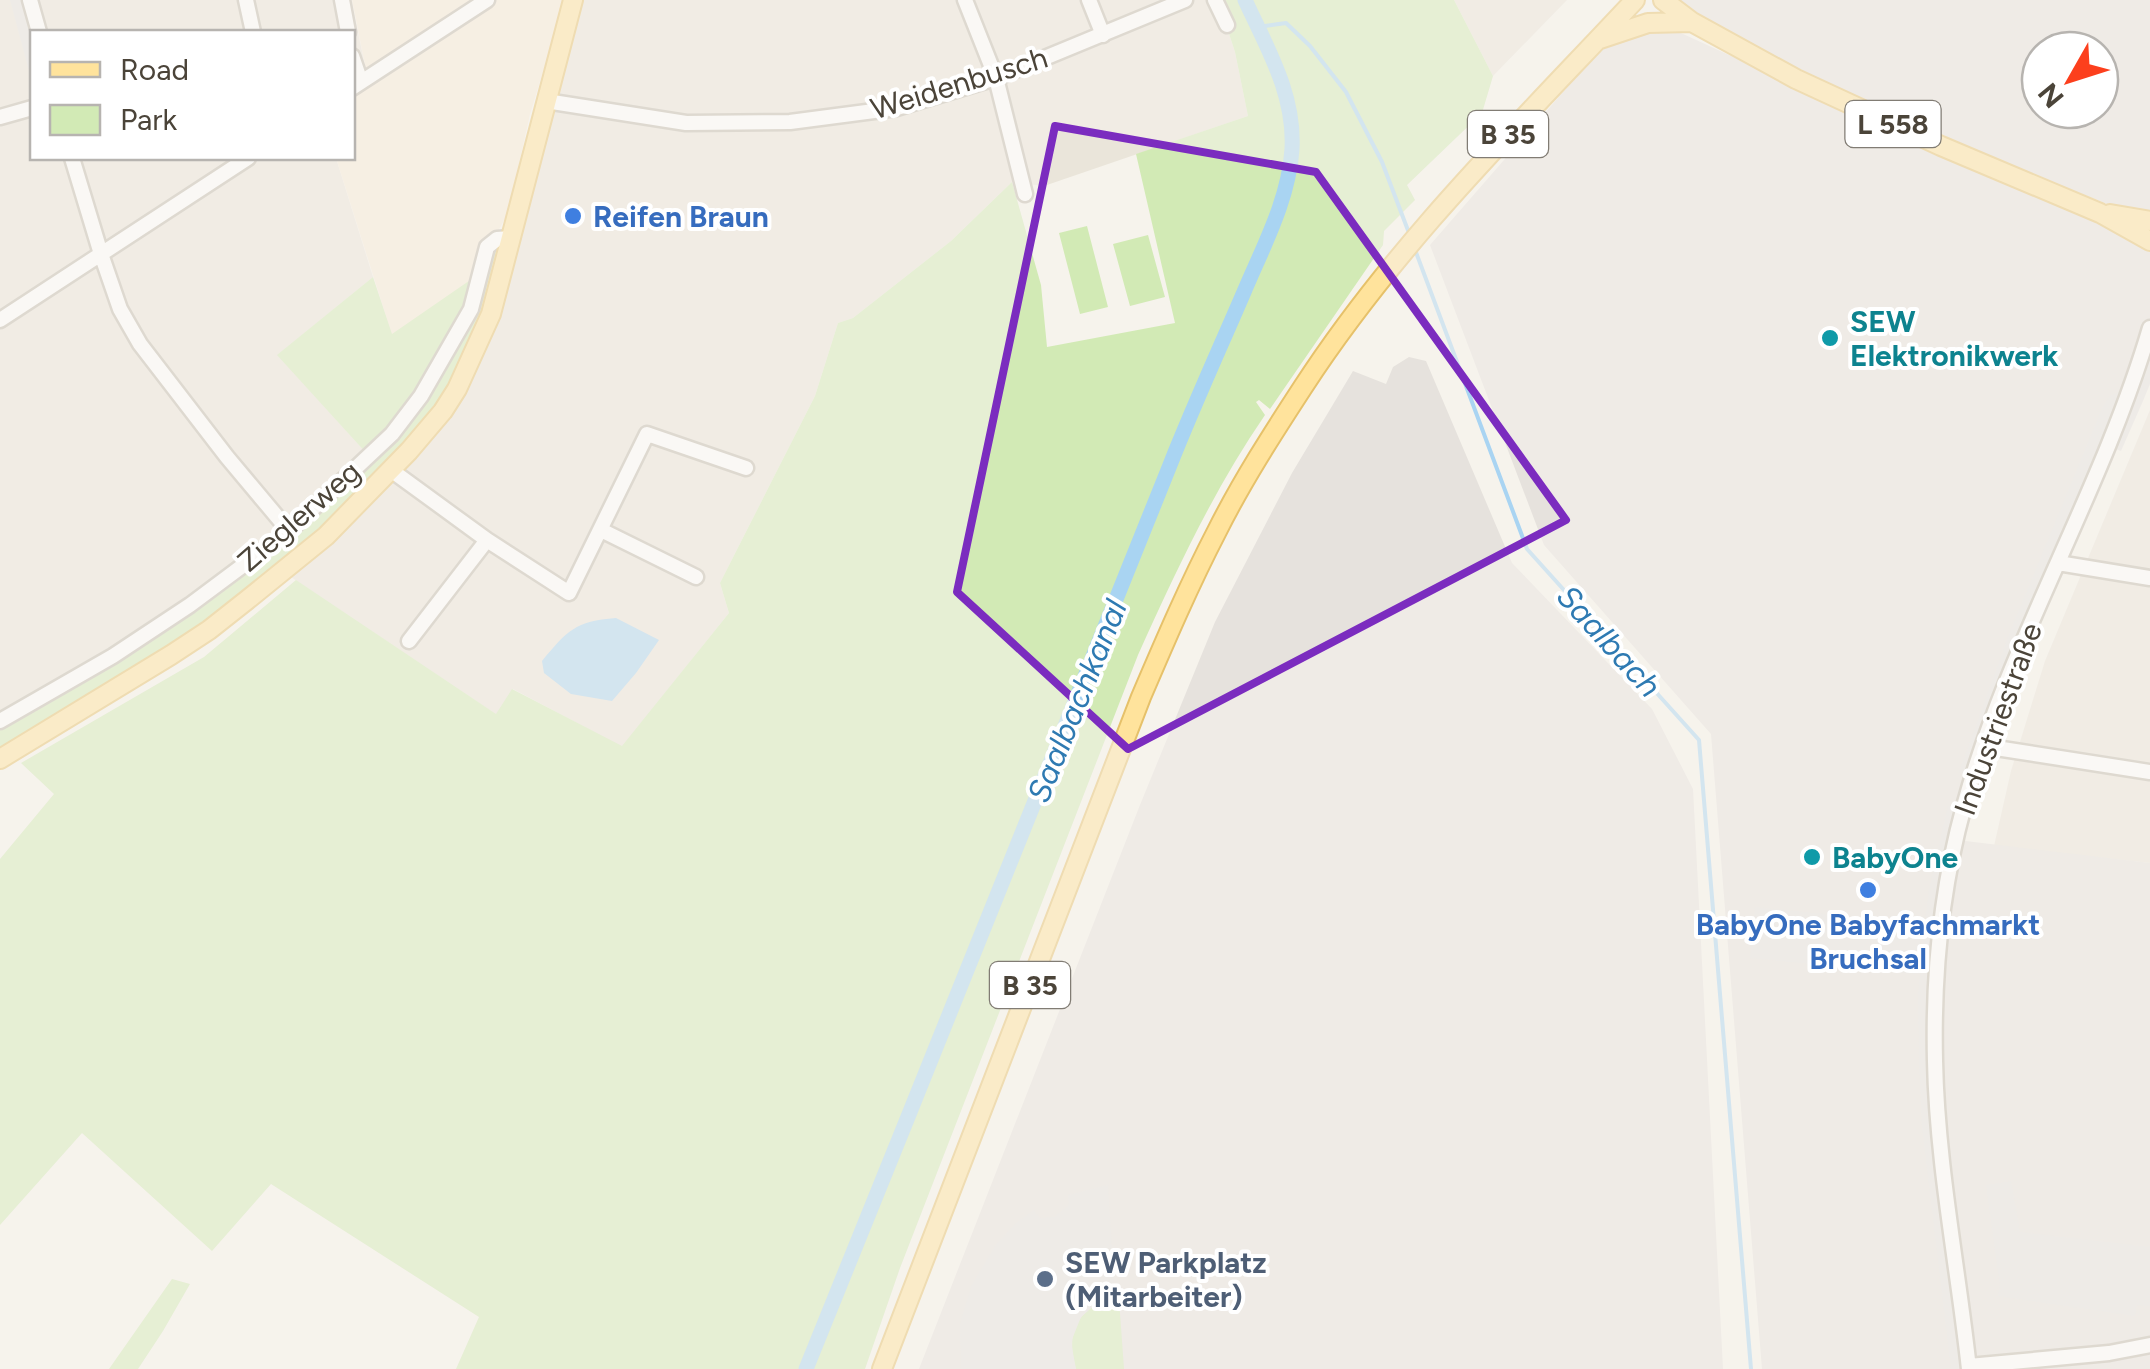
<svg xmlns="http://www.w3.org/2000/svg" width="2150" height="1369" viewBox="0 0 2150 1369" font-family="Figtree,sans-serif">
  <rect width="100%" height="100%" fill="#f6f3ec"/>
  <!-- residential -->
  <path fill="#eae5da" d="M 0,0 L 351,0 L 365,65 L 353,74 L 352,32 L 32,32 L 32,158 L 336,158 L 373,277 L 278,355 L 369,456 L 190,605 L 0,721 Z
    M 578,0 L 1218,0 L 1235,52 L 1248,116 L 1044,186 L 1012,182 L 951,241 L 853,318 L 838,323 L 815,396 L 720,583 L 729,613 L 622,747 L 513,689 L 497,715 L 282,571 L 457,389 Z
    M 1454,0 L 1567,0 L 1493,76 Z
    M 2150,410 L 2150,863 L 1994,846 L 2011,771 L 2045,661 Z"/>
  <!-- commercial -->
  <path fill="#f7ead8" d="M 352,0 L 565,0 L 530,114 L 508,213 L 471,280 L 392,335 L 336,158 L 352,158 L 353,74 L 365,65 Z"/>
  <!-- industrial -->
  <path fill="#e6e2dd" fill-rule="evenodd" d="M 1675,0 L 2150,0 L 2150,211 L 2141,217 L 1886,117 L 1718,34 ZM 2040,50 L 2100,50 L 2100,110 L 2040,110 Z
    M 1670,28 L 1886,127 L 2150,232 L 2150,328 L 2002,695 L 1957,840 L 2150,863 L 2150,1369 L 1762,1369 L 1711,734 L 1544,545 L 1430,245 L 1604,45 Z
    M 1409,357 L 1426,361 L 1512,563 L 1652,709 L 1693,789 L 1723,1369 L 919,1369 L 1140,805 L 1215,622 L 1292,473 L 1353,371 L 1386,384 L 1393,367 Z"/>
  <!-- green -->
  <path fill="#d2eab5" d="M 1218,0 L 1454,0 L 1493,76 L 1482,113 L 1407,185 L 1415,200 L 1384,231 L 1383,245 L 1270,409 L 1259,400 L 1256,402 L 1265,415 C 1214,489 1175,573 1138,655 L 900,1268 L 865,1369 L 456,1369 L 479,1317 L 271,1184 L 212,1251 L 82,1133 L 0,1225 L 0,859 L 54,794 L 21,763 L 204,657 L 296,580 L 496,714 L 512,689 L 622,746 L 729,613 L 720,583 L 815,396 L 838,323 L 853,318 L 951,241 L 1012,182 L 1041,285 L 1047,347 L 1175,323 L 1136,154 L 1248,116 L 1235,52 Z
    M 1087,226 L 1108,307 L 1080,314 L 1059,233 Z
    M 1148,235 L 1165,297 L 1130,306 L 1113,244 Z
    M 512,238 L 457,389 L 391,470 L 209,630 L 0,756 L 0,721 L 190,605 L 368,455 L 277,355 L 373,277 L 392,334 L 479,274 L 487,247 Z
    M 172,1279 L 190,1284 L 163,1331 L 138,1369 L 109,1369 Z
    M 1115,1286 L 1118,1286 L 1124,1369 L 1076,1369 C 1065,1334 1078,1306 1115,1297 Z"/>
  <!-- parking -->
  <path fill="#e5e3e0" d="M 10,0 L 30,0 L 32,82 Z
    M 2150,327 L 2150,384 L 2143,401 L 2121,451 L 2107,446 L 1972,778 L 1959,772 L 2010,632 L 2103,406 L 2110,396 L 2128,390 Z
    M 1948,806 L 1963,808 L 1946,894 L 1938,1110 L 1969,1369 L 1951,1369 L 1922,1126 L 1919,1062 L 1918,995 L 1924,931 L 1929,889 Z
    M 1755,907 L 1922,924 L 1917,974 L 1750,958 Z
    M 2011,1181 L 2020,1232 L 2150,1247 L 2150,1306 L 2137,1305 L 2135,1316 L 1998,1296 L 2000,1286 L 1986,1185 Z
    M 1108,1185 L 1115,1297 L 1096,1304 L 1081,1317 L 1071,1342 L 1076,1369 L 961,1369 L 960,1324 L 972,1285 L 995,1246 L 1015,1224 L 1034,1210 L 1040,1218 L 1054,1217 L 1069,1205 L 1068,1195 Z"/>
  <!-- water -->
  <path fill="#a9d4f2" d="M 616,618 L 659,640 L 636,673 L 612,701 L 571,694 L 544,673 L 542,661 C 567,631 575,621 616,618 Z"/>
  <g fill="none" stroke-linecap="round" stroke-linejoin="round">
    <!-- stream -->
    <path stroke="#a9d4f2" stroke-width="4" d="M 1258,27 L 1286,23 L 1310,46 L 1346,92 L 1382,162 L 1409,233
      M 1414,247 L 1527,549 L 1699,740 L 1751,1369"/>
    <!-- canal -->
    <path stroke="#a9d4f2" stroke-width="15" d="M 806,1369 C 928,1068 1049,767 1170,465 C 1193,407 1219,350 1244,292 C 1263,247 1289,199 1292,149 C 1295,94 1267,48 1245,0"/>
    <!-- minor casing -->
    <g stroke="#c2bbae" stroke-width="19">
      <path id="minor" d="M 30,0 L 39,32
        M 246,0 L 253,32
        M 342,0 L 348,32
        M 965,0 L 996,78 L 1025,194
        M 1089,0 L 1103,35
        M 1215,0 L 1227,25
        M 352,56 L 361,82
        M 352,88 L 487,0
        M 546,101 L 686,123 L 790,122 L 897,108 L 996,78 L 1185,0
        M 0,117 L 32,108
        M 72,158 L 101,254 L 120,309 L 140,344 L 227,457 L 289,531
        M 0,320 L 248,158
        M 391,470 L 487,540 L 569,593 L 647,434 L 746,468
        M 601,530 L 696,577
        M 2058,563 L 2150,578
        M 409,641 L 487,540
        M 0,721 L 113,656 L 190,605 L 289,531 L 392,434 L 421,396 L 471,309 L 487,247 L 497,239 L 512,238
        M 1983,746 L 2150,772
        M 1969,1366 L 2109,1353 L 2150,1345
        M 1969,1369 C 1958,1267 1937,1164 1935,1061 C 1933,976 1941,889 1964,806 C 2009,641 2102,492 2150,328"/>
    </g>
    <!-- major casing -->
    <g stroke="#e6c16a" stroke-width="22">
      <path id="major" d="M 1663,0 L 1692,22 L 1796,79 L 1941,146 L 2100,213 L 2150,241
        M 1600,39 L 1648,23 L 1691,22
        M 2110,214 L 2150,221
        M 0,759 L 171,655 L 209,630 L 247,600 L 326,536 L 409,451 L 443,411 L 457,389 L 491,314 L 573,0
        M 882,1369 L 1141,697 C 1165,641 1189,585 1217,531 C 1242,481 1273,433 1303,387 C 1396,244 1519,124 1635,0"/>
    </g>
    <!-- minor -->
    <use href="#minor" stroke="#fff" stroke-width="14"/>
    <!-- major -->
    <use href="#major" stroke="#ffe39c" stroke-width="18"/>
  </g>
  <!-- marked area -->
  <path d="M0 0H2150V1369H0ZM 1055,126 L 1316,172 L 1566,520 L 1128,749 L 957,592 Z" fill="#f6f3ec" fill-opacity=".55" fill-rule="evenodd"/>
  <path fill="none" stroke="#7b2cbf" stroke-width="8" stroke-linejoin="round" d="M 1055,126 L 1316,172 L 1566,520 L 1128,749 L 957,592 Z"/>
  <!-- markers -->
  <g fill="#3f7fe0" stroke="#fff" stroke-width="4">
    <circle cx="573" cy="216" r="10"/>
    <circle cx="1868" cy="890" r="10"/>
  </g>
  <g fill="#0f9aa8" stroke="#fff" stroke-width="4">
    <circle cx="1830" cy="338" r="10"/>
    <circle cx="1812" cy="857" r="10"/>
  </g>
  <circle fill="#5c6f8a" stroke="#fff" stroke-width="4" cx="1045" cy="1279" r="10"/>
  <g text-anchor="middle" dominant-baseline="central" stroke-width="8" stroke-linejoin="round" paint-order="stroke">
    <!-- shield labels -->
    <g fill="#fff" stroke="#817c74" stroke-width="2.5">
      <rect x="1845.5" y="101" width="95" height="46" rx="8"/>
      <rect x="1468" y="111" width="80" height="46" rx="8"/>
      <rect x="990" y="962" width="80" height="46" rx="8"/>
    </g>
    <g font-size="28" font-weight="bold" fill="#4b4439">
      <text x="1893" y="124">L 558</text>
      <text x="1508" y="134">B 35</text>
      <text x="1030" y="985">B 35</text>
    </g>
    <!-- street labels -->
    <g font-size="30" fill="#4b4439" stroke="#fff">
      <text transform="translate(959 83) rotate(-17)">Weidenbusch</text>
      <text transform="translate(299 516) rotate(-41)">Zieglerweg</text>
      <text transform="translate(1998 719) rotate(-70)">Industriestraße</text>
    </g>
    <!-- shop labels -->
    <g font-size="30" font-weight="bold" fill="#366cbe" stroke="#fff" text-anchor="start">
      <text x="593" y="216">Reifen Braun</text>
      <text x="1868" y="924" text-anchor="middle">BabyOne Babyfachmarkt<tspan x="1868" dy="34">Bruchsal</tspan></text>
    </g>
    <!-- culture labels -->
    <g font-size="30" font-weight="bold" fill="#0d838f" stroke="#fff" text-anchor="start">
      <text x="1850" y="321">SEW<tspan x="1850" dy="34">Elektronikwerk</tspan></text>
      <text x="1832" y="857">BabyOne</text>
    </g>
    <!-- service labels -->
    <g font-size="30" font-weight="bold" fill="#4e5e75" stroke="#fff" text-anchor="start">
      <text x="1065" y="1262">SEW Parkplatz<tspan x="1065" dy="34">(Mitarbeiter)</tspan></text>
    </g>
    <!-- water labels -->
    <g font-size="32" font-style="italic" fill="#2e7ab2" stroke="#fff">
      <text transform="translate(1609 641) rotate(48)">Saalbach</text>
      <text transform="translate(1077 701) rotate(-68)">Saalbachkanal</text>
    </g>
  </g>
  <!-- legend -->
  <rect x="30" y="30" width="325" height="130" fill="#ffffff" stroke="#b7b4b0" stroke-width="2.5"/>
  <rect x="50" y="62" width="50" height="15" fill="#ffe39c" stroke="#b7b4b0" stroke-width="2.5"/>
  <text x="120" y="80" font-size="30" fill="#4b4439">Road</text>
  <rect x="50" y="105" width="50" height="30" fill="#d2eab5" stroke="#b7b4b0" stroke-width="2.5"/>
  <text x="120" y="130" font-size="30" fill="#4b4439">Park</text>
  <!-- north arrow -->
  <g transform="translate(2070 80) rotate(231)"><circle r="48" fill="#ffffff" stroke="#b7b4b0" stroke-width="2.5"/>
  <path d="M0-8L18 38L0 25L-18 38Z" fill="#fc3f1d"/>
  <text y="-15" font-size="28" font-weight="bold" text-anchor="middle" fill="#4b4439">N</text>
  </g>
</svg>
